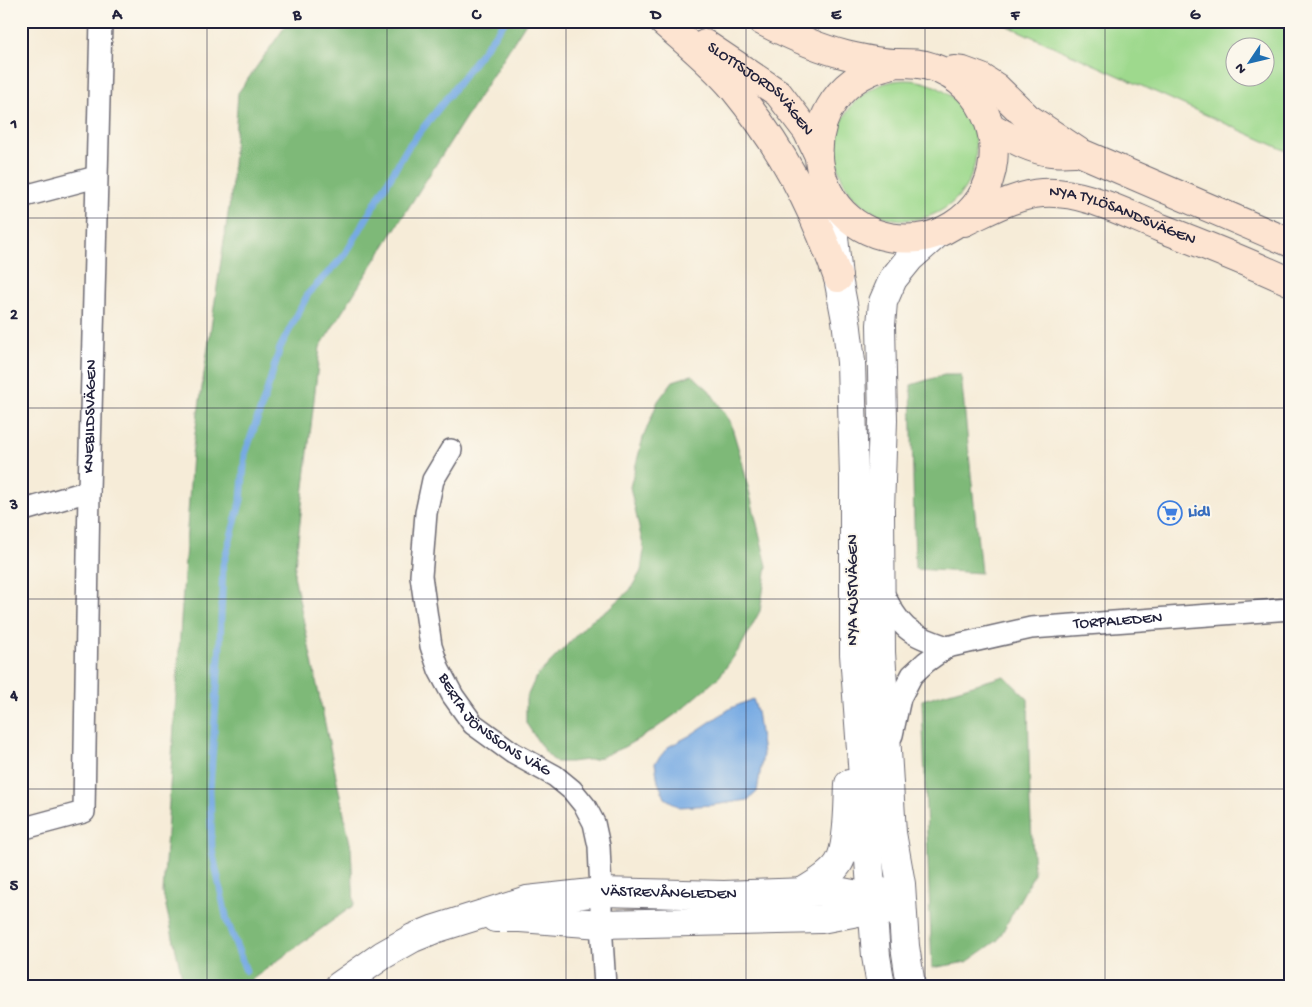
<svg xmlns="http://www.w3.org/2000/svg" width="1312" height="1007" viewBox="0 0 1312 1007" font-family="'Gochi Hand',sans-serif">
  <rect width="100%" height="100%" fill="#fbf7ec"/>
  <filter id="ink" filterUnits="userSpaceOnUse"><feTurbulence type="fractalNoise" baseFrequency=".02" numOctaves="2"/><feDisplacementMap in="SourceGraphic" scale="10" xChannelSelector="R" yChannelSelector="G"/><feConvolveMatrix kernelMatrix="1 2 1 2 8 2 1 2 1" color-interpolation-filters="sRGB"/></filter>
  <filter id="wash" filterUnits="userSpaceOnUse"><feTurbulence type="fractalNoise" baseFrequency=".0096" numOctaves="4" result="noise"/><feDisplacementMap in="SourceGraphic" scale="20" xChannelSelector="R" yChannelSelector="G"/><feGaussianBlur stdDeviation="1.12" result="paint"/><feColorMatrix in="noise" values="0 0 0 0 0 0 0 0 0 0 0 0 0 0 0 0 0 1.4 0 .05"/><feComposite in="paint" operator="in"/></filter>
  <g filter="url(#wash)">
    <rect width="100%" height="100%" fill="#f6ecd8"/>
    <!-- green -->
    <path fill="#9ed98d" stroke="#607e64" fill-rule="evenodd" d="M 997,21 L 1291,21 L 1291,153 ZM 1234,48 L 1264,48 L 1264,78 L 1234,78 Z
      M836 150a70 70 0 1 1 140 0a70 70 0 1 1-140 0Z"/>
    <!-- forest -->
    <path fill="#7eb978" stroke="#506e5a" d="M 289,21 L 527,21 L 320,347 L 294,575 L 351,848 L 354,905 L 243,986 L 184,986 L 163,893 L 192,454 L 231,194 L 238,93 Z
      M 692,375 L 709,390 L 730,421 L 742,461 L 767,566 L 760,611 L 740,648 L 719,677 L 680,711 L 652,731 L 624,747 L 596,759 L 570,762 L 555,762 L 543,749 L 526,723 L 526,699 L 536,677 L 590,621 L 611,607 L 630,590 L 641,571 L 644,550 L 630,487 L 643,438 L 658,401 L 673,381 Z
      M 944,375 L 961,375 L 981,573 L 915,569 L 911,385 Z
      M 1004,676 L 1028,699 L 1030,804 L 1034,874 L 998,940 L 967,962 L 932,968 L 922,700 Z"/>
    <!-- water -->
    <path fill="#77aae3" stroke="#4c668f" d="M 753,699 L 757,711 L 763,754 L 757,792 L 748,800 L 713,805 L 679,807 L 665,798 L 658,782 L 655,763 L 668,747 L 689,736 L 731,708 Z"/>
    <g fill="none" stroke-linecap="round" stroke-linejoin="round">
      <!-- stream -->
      <path stroke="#77aae3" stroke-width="7" d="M 246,971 L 227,921 L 212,850 L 210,789 L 220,644 L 223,565 L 241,500 L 245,454 L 265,397 L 280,348 L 308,294 L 345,255 L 408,147 L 450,94 L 505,21"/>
    </g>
  </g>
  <g filter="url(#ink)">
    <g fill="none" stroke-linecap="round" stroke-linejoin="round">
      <!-- minor casing -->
      <g stroke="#6c6972" stroke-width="24">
        <g id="minor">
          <path d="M 21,197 L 96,177"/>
          <path id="s1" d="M 451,450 L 433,480 L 426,513 L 421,576 L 431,646 L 439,670 L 453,696 L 473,724 L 513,753 L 555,776 L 572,790 L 585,806 L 594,823 L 599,846 L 601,892 L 601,924 L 605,986"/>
          <path d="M 21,511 L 89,491"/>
          <path d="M 881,589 C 901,629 906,633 947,647"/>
          <path id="s2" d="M 892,735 L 900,698 L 912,675 L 926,662 L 947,647 L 1031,628 L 1291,609"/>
          <path id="s3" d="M 21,829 L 84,812 L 89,491 L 101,21"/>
        </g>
      </g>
      <!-- tertiary casing -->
      <g stroke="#6c6972" stroke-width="30">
        <g id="tertiary">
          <path d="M 830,195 L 838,278 L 846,320 L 851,362 L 854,479 L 854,654 L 876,956 L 881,986"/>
          <path d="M 802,892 C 814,885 830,876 838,864 C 849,848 848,804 849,784"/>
          <path d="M 495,918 L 520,918 L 601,924 L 821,919 L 863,911 L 872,906 L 883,892"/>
          <path id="s4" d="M 339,986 L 383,955 L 413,938 L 435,929 L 527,900 L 601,892 L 724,895 L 837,891 L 858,895 L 872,901 L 883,912"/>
          <path d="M 911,986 L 905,946 L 901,884 L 892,833 L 881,652 L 880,510 L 883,420 L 881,325 L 883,302 L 893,279 L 910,258 L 937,234"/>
        </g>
      </g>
      <!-- secondary casing -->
      <g stroke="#6c6972" stroke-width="30">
        <g id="secondary">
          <path d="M 662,21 C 687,43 713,64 734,89 C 783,149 812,205 838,278"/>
          <path d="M 762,21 C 789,35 817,48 846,55 C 863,59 881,63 899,63 C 910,63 921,63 932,67 C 987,85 1011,150 980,199 C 966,220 943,235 918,238 C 802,249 778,84 898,63"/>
          <path id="s5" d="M 705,44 L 778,93 L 807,131 L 818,154"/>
          <path d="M 954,70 L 963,71 L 982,78 L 996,87 L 1028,118 L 1079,152 L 1291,243"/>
          <path d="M 991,127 C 1010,137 1028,149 1050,152 C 1058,153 1067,152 1075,152"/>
          <path id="s6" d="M 964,222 C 988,211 1015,195 1042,193 C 1083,190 1124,213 1161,228 C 1205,245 1248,262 1291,282"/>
        </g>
      </g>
      <!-- minor -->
      <use href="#minor" stroke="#fff" stroke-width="21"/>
      <!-- tertiary -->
      <use href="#tertiary" stroke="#fff" stroke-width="28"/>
      <!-- secondary -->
      <use href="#secondary" stroke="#fde4d1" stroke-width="28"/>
    </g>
  </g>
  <!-- grid -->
  <path fill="none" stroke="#22223b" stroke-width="1" stroke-opacity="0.55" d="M 207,21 L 207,986M 387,21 L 387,986M 566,21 L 566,986M 746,21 L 746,986M 925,21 L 925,986M 1105,21 L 1105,986M 21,218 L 1291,218M 21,408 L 1291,408M 21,599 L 1291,599M 21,789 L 1291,789"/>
  <!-- icons -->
  <defs>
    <g id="supermarket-ring" transform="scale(1.25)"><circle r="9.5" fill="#fbf7ec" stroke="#3f7fe0" stroke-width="1.5"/><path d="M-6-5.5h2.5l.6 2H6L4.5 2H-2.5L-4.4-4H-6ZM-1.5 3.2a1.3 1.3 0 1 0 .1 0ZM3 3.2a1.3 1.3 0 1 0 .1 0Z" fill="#3f7fe0"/></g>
  </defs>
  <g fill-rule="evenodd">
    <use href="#supermarket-ring" x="1170" y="513"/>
  </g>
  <g text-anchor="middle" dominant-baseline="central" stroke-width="4" stroke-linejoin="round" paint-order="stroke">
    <!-- street labels -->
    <g font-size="16" fill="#22223b" stroke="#fbf7ec">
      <text stroke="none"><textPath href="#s5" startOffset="72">SLOTTSJORDSVÄGEN</textPath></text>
      <text stroke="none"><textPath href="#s6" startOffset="168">NYA TYLÖSANDSVÄGEN</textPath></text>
      <text stroke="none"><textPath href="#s3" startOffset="461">KNEBILDSVÄGEN</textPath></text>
      <text transform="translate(854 590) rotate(-90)">NYA KUSTVÄGEN</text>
      <text stroke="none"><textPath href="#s2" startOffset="282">TORPALEDEN</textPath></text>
      <text stroke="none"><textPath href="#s1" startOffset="308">BERTA JÖNSSONS VÄG</textPath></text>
      <text stroke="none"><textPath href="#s4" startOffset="351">VÄSTREVÅNGLEDEN</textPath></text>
    </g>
    <!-- shop labels -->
    <g font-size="16" font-weight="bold" fill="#366cbe" stroke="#fbf7ec" text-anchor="start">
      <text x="1188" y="513">Lidl</text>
    </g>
  </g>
  <!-- margin -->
  <rect width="1312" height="1007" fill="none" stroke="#fbf7ec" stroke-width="55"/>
  <!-- north arrow -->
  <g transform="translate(1250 62) rotate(235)"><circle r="24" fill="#fbf7ec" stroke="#a4a2a5"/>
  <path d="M0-4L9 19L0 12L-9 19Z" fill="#1f6fb2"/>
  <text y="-8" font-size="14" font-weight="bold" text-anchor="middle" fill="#22223b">N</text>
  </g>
  <rect x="28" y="28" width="1256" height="952" fill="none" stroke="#22223b" stroke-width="2"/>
  <g font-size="16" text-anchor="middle" font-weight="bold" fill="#22223b">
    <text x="117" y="19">A</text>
    <text x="297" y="19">B</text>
    <text x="476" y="19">C</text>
    <text x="656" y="19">D</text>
    <text x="836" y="19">E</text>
    <text x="1015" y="19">F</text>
    <text x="1195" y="19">G</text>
    <text x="14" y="128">1</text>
    <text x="14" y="319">2</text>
    <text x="14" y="509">3</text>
    <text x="14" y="700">4</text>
    <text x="14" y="890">5</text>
  </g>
</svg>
